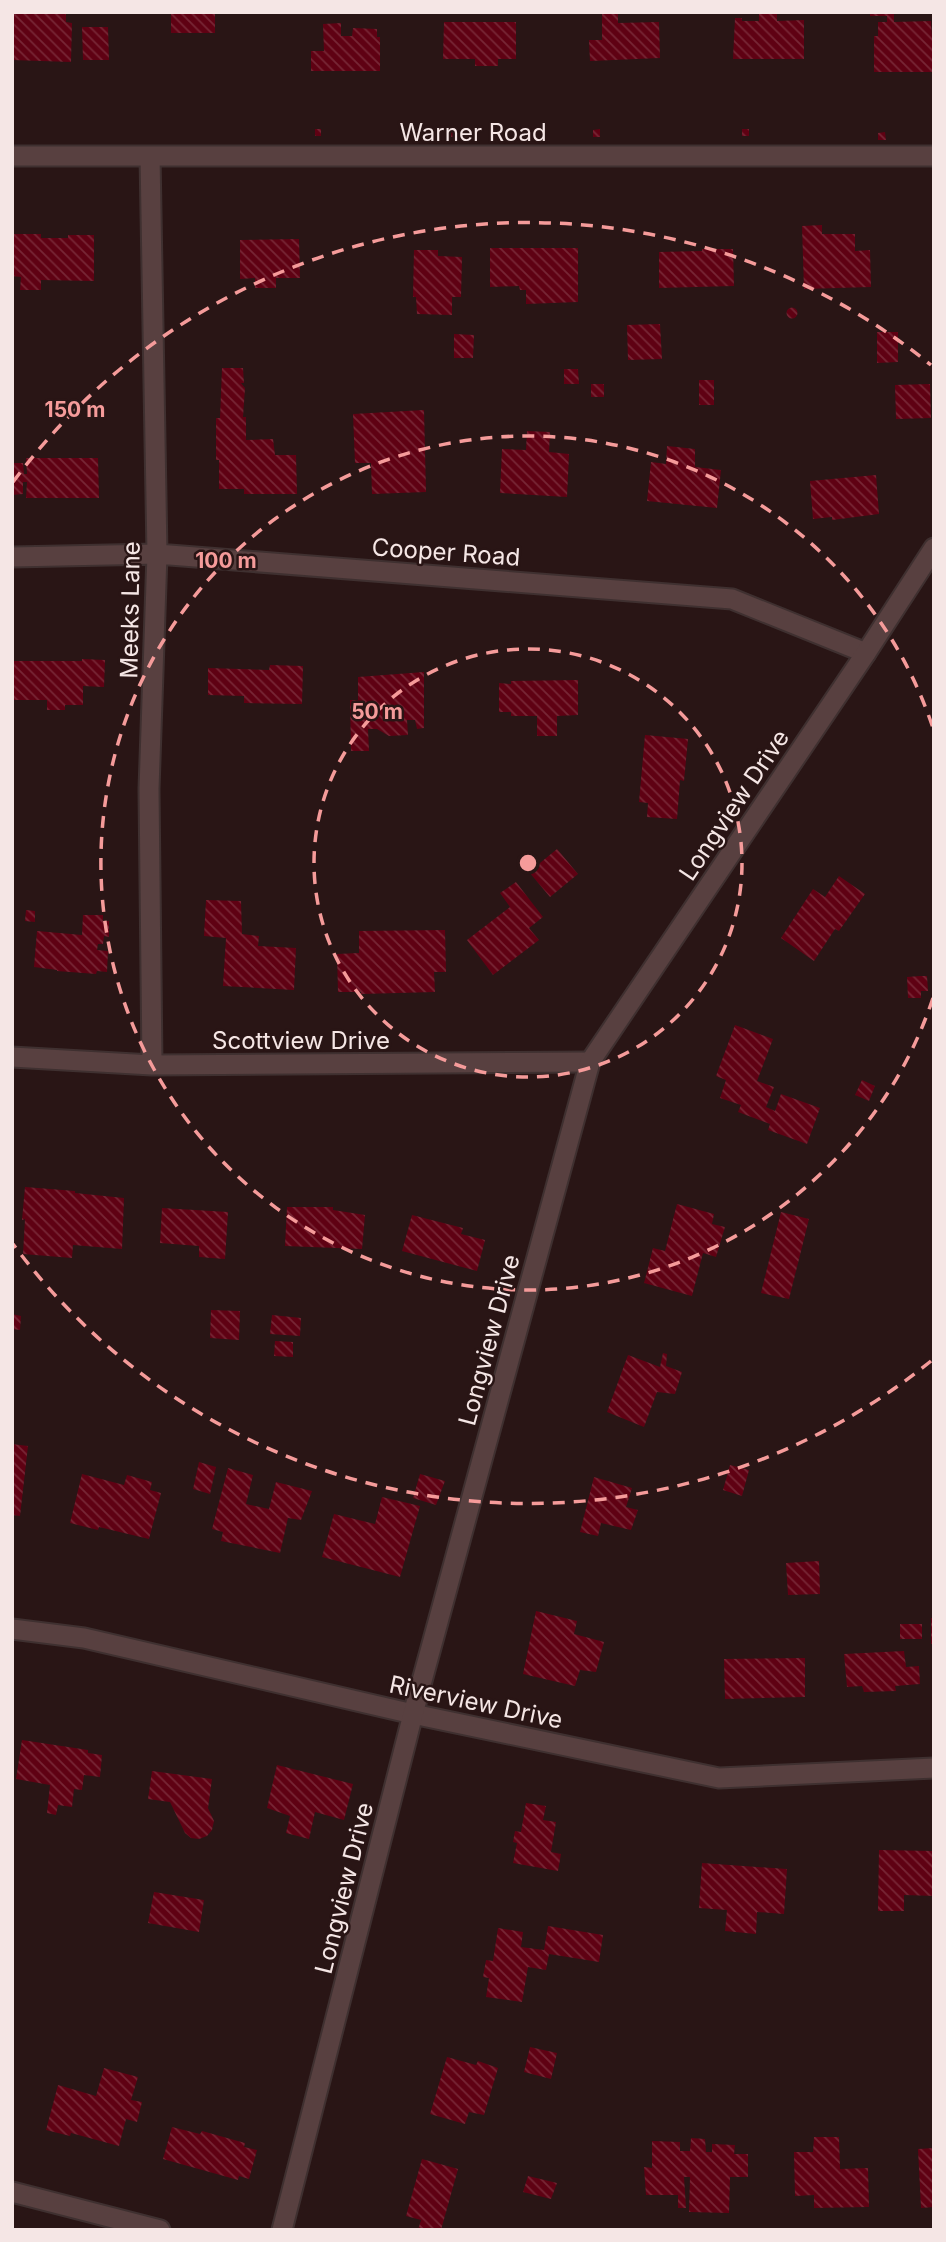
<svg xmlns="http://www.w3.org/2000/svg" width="946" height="2242" viewBox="0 0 946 2242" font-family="Inter,sans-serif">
  <defs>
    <pattern id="building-back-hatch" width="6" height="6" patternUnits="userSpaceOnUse" patternTransform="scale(1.75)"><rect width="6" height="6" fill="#5f0113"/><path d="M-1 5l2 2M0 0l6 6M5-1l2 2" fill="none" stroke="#772635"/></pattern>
  </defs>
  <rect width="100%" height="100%" fill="#291515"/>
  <!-- building -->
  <path fill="url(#building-back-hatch)" d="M 12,12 L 66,12 L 66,22 L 72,23 L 71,62 L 12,60 Z
    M 171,12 L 215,12 L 215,33 L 171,33 Z
    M 602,12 L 618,12 L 618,23 L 659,22 L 660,58 L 590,61 L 589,40 L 602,40 Z
    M 759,12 L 777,12 L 777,21 L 804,20 L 804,59 L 733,59 L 735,18 L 742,18 L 742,21 L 759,21 Z
    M 870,12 L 894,12 L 894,22 L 931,21 L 934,72 L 874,72 L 874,36 L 878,36 L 878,22 L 887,22 L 887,16 L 870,16 Z
    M 444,22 L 516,22 L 516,59 L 498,59 L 498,66 L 475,66 L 475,59 L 443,59 Z
    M 341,23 L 341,36 L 352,36 L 353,28 L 377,29 L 377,37 L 380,37 L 380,71 L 311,71 L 311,51 L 324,51 L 323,24 Z
    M 82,27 L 108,27 L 109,60 L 83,60 Z
    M 315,129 L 321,129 L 321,136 L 315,136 Z
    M 448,129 L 455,129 L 456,137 L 448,137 Z
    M 600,129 L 600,137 L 593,137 L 593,130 Z
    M 742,129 L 749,129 L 749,136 L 742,136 Z
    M 885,132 L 886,140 L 878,140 L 878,133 Z
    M 822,225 L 822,234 L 855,234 L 855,251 L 870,250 L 871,287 L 804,289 L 802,226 Z
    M 12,234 L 41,234 L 41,238 L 68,238 L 68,235 L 94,235 L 94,281 L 41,280 L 41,290 L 20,290 L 21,277 L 12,276 Z
    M 299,239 L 300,278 L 276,278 L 276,288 L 255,288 L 255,278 L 240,279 L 240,240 Z
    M 490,248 L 578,248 L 578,302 L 526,304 L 526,290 L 520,290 L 519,286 L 490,287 Z
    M 702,249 L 733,249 L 734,286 L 659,288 L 659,252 L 702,251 Z
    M 414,250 L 438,250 L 438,256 L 462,257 L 461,297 L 452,297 L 452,315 L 417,314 L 416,297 L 413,297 Z
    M786.5 313a5.5 5.5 0 1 1 11 0a5.5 5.5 0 1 1-11 0Z
    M 660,324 L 662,359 L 628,360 L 627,325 Z
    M 877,332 L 898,332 L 898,362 L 877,363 Z
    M 454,334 L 474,335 L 473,358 L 454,358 Z
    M 222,368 L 243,368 L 244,383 L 241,383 L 245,388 L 243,417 L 246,417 L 246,440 L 273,439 L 275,455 L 296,455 L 297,494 L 244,494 L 244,489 L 219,489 L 219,460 L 216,460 L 216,418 L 220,418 Z
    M 564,369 L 578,369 L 579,384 L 564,384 Z
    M 699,380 L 714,380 L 714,405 L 699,405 Z
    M 591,384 L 604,384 L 604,397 L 591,397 Z
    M 930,384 L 931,418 L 896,419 L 895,385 Z
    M 424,410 L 426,492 L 372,494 L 371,463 L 355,463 L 353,414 Z
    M 527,431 L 550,432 L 549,452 L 569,454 L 567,497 L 500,493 L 502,449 L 526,450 Z
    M 667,446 L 695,449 L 695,467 L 721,470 L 717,508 L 647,501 L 651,462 L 666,464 Z
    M 26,458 L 98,458 L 99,498 L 26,498 L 27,482 L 23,482 L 23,494 L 12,495 L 12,463 L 23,463 L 24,474 L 27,474 Z
    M 876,475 L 879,514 L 832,520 L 832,517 L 813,519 L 810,481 Z
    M 82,659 L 105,660 L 104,687 L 83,686 L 83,705 L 65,705 L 65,710 L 47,710 L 47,700 L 13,700 L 13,661 L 82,661 Z
    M 270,665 L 303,666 L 302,704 L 244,703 L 244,696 L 208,695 L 208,668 L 269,670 Z
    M 424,672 L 424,728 L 417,729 L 415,720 L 407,720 L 408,735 L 389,736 L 377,729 L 368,729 L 369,751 L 351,751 L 350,700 L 358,700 L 358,677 Z
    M 578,680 L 578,715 L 557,716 L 557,736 L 537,736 L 537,716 L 511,716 L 511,712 L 499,712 L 499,683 L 511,684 L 511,681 Z
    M 645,735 L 688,739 L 684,781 L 680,780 L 677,819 L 647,817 L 648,803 L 639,802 Z
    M 557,849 L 578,874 L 550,897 L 529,872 Z
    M 839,876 L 865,894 L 839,931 L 835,929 L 814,961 L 781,938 L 813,889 L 825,897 Z
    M 516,882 L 543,917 L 529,928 L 539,940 L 493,975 L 467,940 L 510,907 L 500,893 Z
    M 206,900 L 241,901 L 242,934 L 259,936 L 258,946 L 296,948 L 294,990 L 223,986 L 226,938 L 204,936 Z
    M 26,910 L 35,911 L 35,922 L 25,921 Z
    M 83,915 L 103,915 L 103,921 L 109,921 L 109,937 L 104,936 L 103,944 L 98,944 L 97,950 L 108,951 L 107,972 L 97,971 L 96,974 L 57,971 L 57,970 L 34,967 L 37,931 L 82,935 Z
    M 445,930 L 446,972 L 434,972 L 435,992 L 361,994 L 361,992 L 338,992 L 337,954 L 359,953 L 359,931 Z
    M 920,976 L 927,976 L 928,991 L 921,991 L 921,998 L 908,998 L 907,977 Z
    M 735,1025 L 773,1039 L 757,1081 L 774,1087 L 766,1107 L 775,1111 L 781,1094 L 820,1108 L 807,1144 L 768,1130 L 770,1124 L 738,1112 L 741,1105 L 720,1098 L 726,1080 L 716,1076 Z
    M 862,1080 L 875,1086 L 869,1101 L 855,1095 Z
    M 25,1187 L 75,1191 L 75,1193 L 124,1198 L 122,1249 L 73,1245 L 72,1258 L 23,1254 L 25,1219 L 22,1220 Z
    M 677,1204 L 714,1214 L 712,1224 L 725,1227 L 716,1257 L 703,1253 L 692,1296 L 644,1283 L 653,1248 L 665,1251 Z
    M 287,1207 L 333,1207 L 333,1210 L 365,1215 L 362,1249 L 285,1246 Z
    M 162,1208 L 228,1212 L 225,1259 L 199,1257 L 199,1246 L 160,1243 Z
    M 781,1212 L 809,1219 L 789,1299 L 761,1293 Z
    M 412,1215 L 463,1228 L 461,1234 L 485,1240 L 477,1271 L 402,1251 Z
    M 211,1310 L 240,1311 L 239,1340 L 210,1338 Z
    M 12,1314 L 21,1316 L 20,1330 L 12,1329 Z
    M 272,1315 L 301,1318 L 300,1336 L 270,1334 Z
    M 275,1341 L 293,1342 L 293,1357 L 274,1356 Z
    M 663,1353 L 667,1354 L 666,1366 L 682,1372 L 675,1394 L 657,1392 L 644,1427 L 607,1412 L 628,1355 L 660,1367 Z
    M 12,1444 L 28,1446 L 20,1516 L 12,1515 Z
    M 199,1462 L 216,1467 L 210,1494 L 193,1489 Z
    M 730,1465 L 749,1470 L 742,1496 L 723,1490 Z
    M 228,1468 L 253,1475 L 246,1504 L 269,1509 L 276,1482 L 312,1491 L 301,1520 L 288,1518 L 280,1553 L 221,1541 L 223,1532 L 212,1529 Z
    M 82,1474 L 124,1485 L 127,1475 L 152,1482 L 150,1490 L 161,1493 L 149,1539 L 99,1527 L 98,1530 L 70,1523 Z
    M 420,1474 L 445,1481 L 436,1505 L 413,1498 Z
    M 594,1477 L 632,1488 L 626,1507 L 638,1510 L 631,1530 L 601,1523 L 598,1536 L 580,1532 Z
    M 382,1497 L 420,1506 L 400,1577 L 322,1557 L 334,1514 L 375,1524 Z
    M 819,1561 L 820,1594 L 788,1595 L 786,1563 Z
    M 536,1611 L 577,1621 L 574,1634 L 604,1642 L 596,1672 L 580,1670 L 575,1686 L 523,1674 Z
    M 931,1618 L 934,1618 L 934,1644 L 931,1644 Z
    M 900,1624 L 922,1624 L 922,1639 L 900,1639 Z
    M 904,1651 L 906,1667 L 919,1666 L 920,1684 L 895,1686 L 896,1691 L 864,1692 L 862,1686 L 847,1687 L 844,1654 Z
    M 805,1658 L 805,1697 L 725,1699 L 724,1659 Z
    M 22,1740 L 88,1750 L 88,1753 L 102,1755 L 100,1777 L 84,1775 L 82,1790 L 74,1789 L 72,1807 L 58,1805 L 56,1815 L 47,1813 L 50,1785 L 16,1779 Z
    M 277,1765 L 353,1784 L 344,1820 L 315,1812 L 309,1839 L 286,1833 L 290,1816 L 267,1808 Z
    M 152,1771 L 212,1779 L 208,1808 L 214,1821 L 212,1830 L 207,1836 L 199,1839 L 191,1838 L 185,1833 L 170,1802 L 148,1799 Z
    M 526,1803 L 546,1806 L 543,1820 L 556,1822 L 551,1852 L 561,1854 L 558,1871 L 513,1863 L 517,1843 L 513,1842 L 515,1831 L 521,1832 Z
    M 879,1850 L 934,1851 L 934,1896 L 904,1895 L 904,1911 L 878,1911 Z
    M 702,1863 L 787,1869 L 784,1914 L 757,1912 L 756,1934 L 725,1931 L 727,1910 L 699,1908 Z
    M 154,1892 L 204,1900 L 199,1932 L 148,1923 Z
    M 548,1926 L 603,1935 L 599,1962 L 549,1954 L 546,1970 L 528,1967 L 522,2002 L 486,1997 L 489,1978 L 483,1977 L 486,1960 L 493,1961 L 498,1928 L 523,1932 L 521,1947 L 544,1950 Z
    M 530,2047 L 557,2053 L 551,2079 L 524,2072 Z
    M 447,2057 L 476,2065 L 478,2061 L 498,2068 L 484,2115 L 469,2112 L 465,2124 L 430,2114 Z
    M 104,2068 L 138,2077 L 131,2100 L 142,2102 L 137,2122 L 126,2119 L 119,2146 L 71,2133 L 70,2136 L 46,2130 L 58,2085 L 96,2096 Z
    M 172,2127 L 200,2134 L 202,2131 L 245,2143 L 244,2147 L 257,2150 L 249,2179 L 239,2176 L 238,2180 L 163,2159 Z
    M 814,2137 L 839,2137 L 840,2169 L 868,2168 L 869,2207 L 814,2208 L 814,2195 L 795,2196 L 794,2152 L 813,2152 Z
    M 691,2138 L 705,2139 L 706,2152 L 712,2152 L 712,2144 L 735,2145 L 734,2154 L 748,2154 L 748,2177 L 730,2177 L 729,2213 L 689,2212 L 690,2177 L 684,2177 L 686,2208 L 678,2208 L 678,2195 L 646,2195 L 644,2167 L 652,2168 L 652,2141 L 680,2142 L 680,2151 L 690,2151 Z
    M 934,2148 L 934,2207 L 921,2208 L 918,2149 Z
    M 422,2159 L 458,2169 L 441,2230 L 418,2230 L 421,2220 L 406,2216 Z
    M 528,2176 L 557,2183 L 551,2199 L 523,2192 Z"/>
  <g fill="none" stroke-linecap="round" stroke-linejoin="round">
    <!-- minor casing -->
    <g stroke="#3f3030" stroke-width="23">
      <path id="minor" d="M 12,156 L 934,156
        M 150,156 L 157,554 L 149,789 L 152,1065
        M 12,557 L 157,554 L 732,599 L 866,653
        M 12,1057 L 152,1065 L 590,1062
        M 12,1629 L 84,1638 L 413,1714 L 719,1778 L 934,1768
        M 12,2192 L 160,2230"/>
    </g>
    <!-- tertiary casing -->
    <g stroke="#3f3030" stroke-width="23">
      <path id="tertiary" d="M 282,2230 L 413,1714 L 590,1062 L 866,653 L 934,548"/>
    </g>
    <!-- minor -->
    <use href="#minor" stroke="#584040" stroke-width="19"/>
    <!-- tertiary -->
    <use href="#tertiary" stroke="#584040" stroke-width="19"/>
  </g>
  <!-- distance rings -->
  <g fill="none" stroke="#f59b9a" stroke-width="3.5" stroke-dasharray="12 9">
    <circle cx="528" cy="863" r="214"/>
    <path d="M933 998A427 427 0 1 1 933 728"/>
    <path d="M931 1361A641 641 0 0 1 13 1244M13 482A641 641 0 0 1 931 365"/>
  </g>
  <g text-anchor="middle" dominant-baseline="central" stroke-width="5" stroke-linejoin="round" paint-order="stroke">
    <!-- street labels -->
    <g font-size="24" fill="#f5e6e5" stroke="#291515">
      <text x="473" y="132">Warner Road</text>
      <text transform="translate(446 552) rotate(4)">Cooper Road</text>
      <text transform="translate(130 610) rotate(-89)">Meeks Lane</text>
      <text transform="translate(734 805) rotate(-56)">Longview Drive</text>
      <text x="301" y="1040">Scottview Drive</text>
      <text transform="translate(489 1340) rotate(-75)">Longview Drive</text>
      <text transform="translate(476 1702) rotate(12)">Riverview Drive</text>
      <text transform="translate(344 1888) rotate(-76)">Longview Drive</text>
    </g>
  </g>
  <circle cx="528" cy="863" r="10" fill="#f59b9a" stroke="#291515" stroke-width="3.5"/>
  <g font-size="21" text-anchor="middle" font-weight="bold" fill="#f59b9a" stroke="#291515" stroke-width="5" stroke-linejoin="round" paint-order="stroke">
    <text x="75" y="417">150 m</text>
    <text x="226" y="568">100 m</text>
    <text x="377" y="719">50 m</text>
  </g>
  <!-- border -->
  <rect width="946" height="2242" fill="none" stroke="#f5e6e5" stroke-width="28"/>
</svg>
